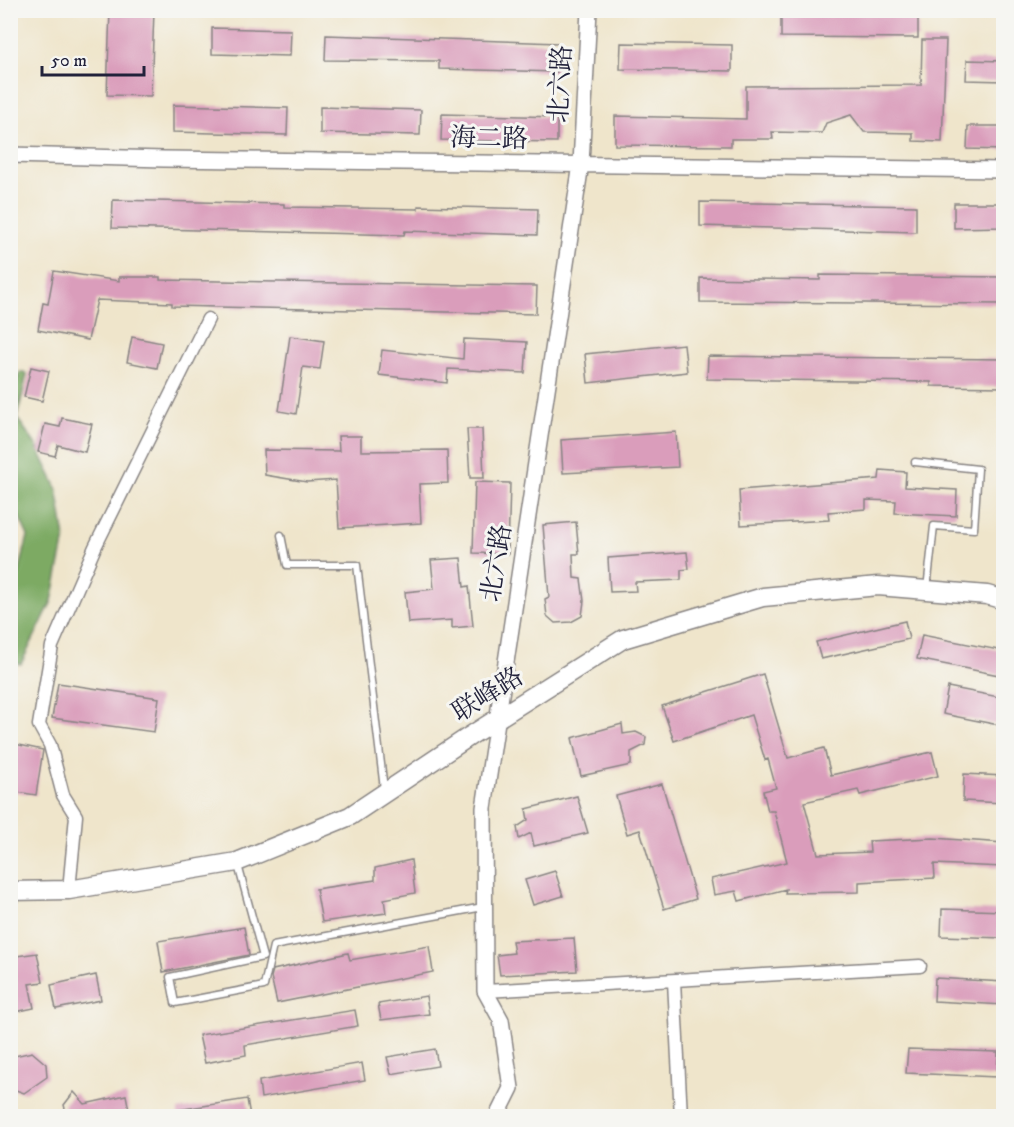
<svg xmlns="http://www.w3.org/2000/svg" width="1014" height="1127" viewBox="0 0 1014 1127" font-family="'IM FELL DW Pica','Noto Serif SC',serif">
  <rect width="100%" height="100%" fill="#f6f6f2"/>
  <filter id="ink" filterUnits="userSpaceOnUse"><feTurbulence type="fractalNoise" baseFrequency=".0167" numOctaves="2"/><feDisplacementMap in="SourceGraphic" scale="12" xChannelSelector="R" yChannelSelector="G"/><feConvolveMatrix kernelMatrix="1 2 1 2 8 2 1 2 1" color-interpolation-filters="sRGB"/></filter>
  <filter id="wash" filterUnits="userSpaceOnUse"><feTurbulence type="fractalNoise" baseFrequency=".008" numOctaves="4" result="noise"/><feDisplacementMap in="SourceGraphic" scale="24" xChannelSelector="R" yChannelSelector="G"/><feGaussianBlur stdDeviation="1.35" result="paint"/><feColorMatrix in="noise" values="0 0 0 0 0 0 0 0 0 0 0 0 0 0 0 0 0 1.4 0 .05"/><feComposite in="paint" operator="in"/></filter>
  <g filter="url(#wash)">
    <rect width="100%" height="100%" fill="#efe5cb"/>
    <!-- forest -->
    <path fill="#7daa63" stroke="#50664f" stroke-width="1.5" d="M 20,372 L 27,374 L 17,418 L 36,445 L 57,488 L 65,538 L 52,601 L 21,664 L 11,663 L 11,593 L 16,585 L 28,536 L 11,499 L 11,396 Z"/>
    <g id="blocks">
      <!-- building -->
      <path fill="#da9dbb" d="M 110,10 L 154,10 L 151,96 L 107,95 Z
        M 781,10 L 918,10 L 918,38 L 781,37 Z
        M 212,28 L 291,30 L 290,56 L 212,54 Z
        M 326,35 L 558,43 L 557,72 L 439,69 L 439,61 L 325,60 Z
        M 922,40 L 946,40 L 942,142 L 913,141 L 913,133 L 864,132 L 851,115 L 826,123 L 822,133 L 772,132 L 773,139 L 731,139 L 731,146 L 615,145 L 615,116 L 746,119 L 746,86 L 921,85 Z
        M 621,43 L 732,45 L 732,71 L 620,69 Z
        M 967,60 L 1004,61 L 1004,81 L 966,80 Z
        M 173,105 L 288,108 L 287,135 L 173,132 Z
        M 320,107 L 421,110 L 420,135 L 320,133 Z
        M 442,114 L 557,117 L 557,142 L 441,140 Z
        M 968,126 L 1004,126 L 1004,150 L 967,149 Z
        M 113,200 L 284,204 L 284,207 L 418,209 L 418,206 L 538,209 L 537,235 L 405,231 L 404,235 L 112,228 Z
        M 700,202 L 916,206 L 916,232 L 700,226 Z
        M 954,203 L 1004,203 L 1004,227 L 954,228 Z
        M 54,271 L 119,281 L 119,277 L 160,277 L 160,280 L 537,286 L 536,314 L 172,306 L 172,303 L 97,300 L 88,340 L 38,330 L 43,303 L 48,304 Z
        M 820,275 L 1004,277 L 1004,304 L 700,302 L 700,278 L 820,280 Z
        M 290,336 L 324,341 L 320,369 L 303,367 L 296,414 L 279,411 Z
        M 132,337 L 162,343 L 157,368 L 127,362 Z
        M 464,339 L 527,342 L 525,373 L 448,369 L 447,383 L 379,375 L 382,350 L 463,359 Z
        M 684,344 L 687,372 L 588,383 L 585,354 Z
        M 708,356 L 1004,359 L 1004,387 L 931,386 L 931,382 L 707,379 Z
        M 31,367 L 49,371 L 42,401 L 24,397 Z
        M 62,418 L 92,424 L 85,452 L 58,445 L 55,456 L 38,452 L 45,424 L 60,427 Z
        M 467,429 L 482,429 L 484,478 L 470,478 Z
        M 676,432 L 678,467 L 563,473 L 561,440 Z
        M 338,436 L 361,436 L 361,451 L 447,450 L 448,483 L 419,484 L 421,523 L 339,528 L 336,480 L 307,482 L 265,475 L 264,450 L 339,451 Z
        M 880,470 L 906,472 L 905,487 L 957,490 L 956,516 L 895,513 L 896,501 L 866,500 L 866,509 L 828,512 L 829,520 L 741,525 L 739,490 L 879,479 Z
        M 475,482 L 510,483 L 508,554 L 473,553 Z
        M 576,522 L 579,554 L 573,554 L 574,578 L 581,579 L 584,601 L 582,616 L 571,622 L 555,623 L 547,616 L 545,599 L 549,597 L 543,525 Z
        M 687,552 L 689,569 L 681,570 L 681,580 L 635,582 L 636,591 L 610,592 L 608,558 Z
        M 461,558 L 464,587 L 469,586 L 473,626 L 452,628 L 452,620 L 408,623 L 405,592 L 434,589 L 431,560 Z
        M 905,621 L 909,639 L 821,659 L 816,642 Z
        M 922,635 L 1004,651 L 1004,676 L 917,659 Z
        M 763,674 L 788,758 L 824,748 L 831,775 L 932,752 L 938,776 L 860,795 L 858,790 L 804,802 L 818,854 L 870,852 L 869,841 L 933,838 L 1004,843 L 1004,867 L 934,864 L 935,878 L 859,882 L 859,892 L 785,893 L 786,889 L 739,901 L 736,891 L 714,895 L 711,879 L 787,862 L 774,811 L 768,811 L 763,791 L 776,788 L 768,759 L 765,760 L 751,715 L 674,741 L 662,706 Z
        M 58,683 L 159,698 L 154,732 L 52,718 Z
        M 948,687 L 1004,698 L 1004,726 L 943,714 Z
        M 622,724 L 623,734 L 636,732 L 646,737 L 645,745 L 631,752 L 631,765 L 581,776 L 572,738 Z
        M 10,743 L 43,750 L 36,795 L 10,791 Z
        M 964,774 L 1004,776 L 1004,803 L 963,801 Z
        M 662,784 L 696,899 L 664,909 L 640,830 L 627,834 L 616,796 Z
        M 577,796 L 588,833 L 534,846 L 531,833 L 519,839 L 517,827 L 528,820 L 526,809 Z
        M 411,860 L 415,893 L 384,899 L 386,913 L 322,922 L 316,889 L 375,880 L 375,868 Z
        M 555,871 L 563,896 L 533,905 L 525,880 Z
        M 942,909 L 1004,911 L 1004,938 L 941,936 Z
        M 244,927 L 249,955 L 163,972 L 158,941 Z
        M 574,938 L 577,971 L 500,975 L 497,955 L 514,953 L 512,941 Z
        M 429,946 L 433,972 L 277,1003 L 271,977 L 273,970 L 348,953 L 350,960 Z
        M 37,953 L 43,982 L 29,984 L 34,1008 L 10,1013 L 10,957 Z
        M 96,975 L 101,1000 L 56,1009 L 51,985 Z
        M 935,978 L 1004,982 L 1004,1005 L 934,1001 Z
        M 426,996 L 429,1014 L 381,1020 L 378,1004 Z
        M 355,1010 L 358,1026 L 245,1045 L 246,1055 L 205,1063 L 199,1035 Z
        M 435,1049 L 438,1066 L 391,1074 L 387,1057 Z
        M 908,1049 L 998,1052 L 997,1077 L 906,1073 Z
        M 32,1052 L 46,1064 L 47,1077 L 24,1093 L 10,1088 L 10,1057 Z
        M 362,1063 L 365,1080 L 261,1098 L 259,1081 Z
        M 74,1092 L 85,1104 L 126,1095 L 129,1110 L 118,1116 L 67,1116 L 64,1105 Z
        M 247,1099 L 250,1116 L 178,1116 L 178,1110 Z"/>
    </g>
  </g>
  <g filter="url(#ink)">
    <use href="#blocks" fill-opacity="0" stroke="#888483" stroke-width="1.5"/>
    <g fill="none" stroke-linecap="round" stroke-linejoin="round">
      <!-- service casing -->
      <g stroke="#888483" stroke-width="9">
        <path id="service" d="M 915,462 L 978,469 L 974,529 L 934,526 L 927,589
          M 281,535 L 287,565 L 357,565 L 384,789
          M 238,865 L 263,957 L 170,977 L 175,1003 L 264,986 L 273,946 L 483,907"/>
      </g>
      <!-- minor casing -->
      <g stroke="#888483" stroke-width="15">
        <path id="minor" d="M 69,890 L 76,816 L 63,795 L 50,745 L 39,725 L 52,646 L 95,547 L 208,319
          M 674,981 L 681,1116
          M 485,991 L 920,966"/>
      </g>
      <!-- tertiary casing -->
      <g stroke="#888483" stroke-width="18">
        <path id="tertiary" d="M 10,155 L 164,159 L 1004,170
          M 497,1116 L 511,1088 L 501,1020 L 485,991 L 484,808 L 581,164 L 589,10"/>
      </g>
      <!-- secondary casing -->
      <g stroke="#888483" stroke-width="21">
        <path id="secondary" d="M 10,891 L 69,890 L 237,862 L 350,816 L 470,736 L 623,639 L 763,597 L 878,586 L 987,595 L 1004,600"/>
      </g>
      <!-- service -->
      <use href="#service" stroke="#fff" stroke-width="6"/>
      <!-- minor -->
      <use href="#minor" stroke="#fff" stroke-width="12"/>
      <!-- tertiary -->
      <use href="#tertiary" stroke="#fff" stroke-width="15"/>
      <!-- secondary -->
      <use href="#secondary" stroke="#fff" stroke-width="18"/>
    </g>
  </g>
  <g text-anchor="middle" dominant-baseline="central" stroke-width="6" stroke-linejoin="round" paint-order="stroke">
    <!-- street labels -->
    <g font-size="26" fill="#22223b" stroke="#f6f6f2">
      <text transform="translate(561 84) rotate(-87)">北六路</text>
      <text transform="translate(489 139) rotate(1)">海二路</text>
      <text transform="translate(497 563) rotate(-81)">北六路</text>
      <text transform="translate(488 695) rotate(-32)">联峰路</text>
    </g>
  </g>
  <!-- margin -->
  <rect width="1014" height="1127" fill="none" stroke="#f6f6f2" stroke-width="36"/>
  <!-- scale -->
  <path d="M42 66v9h102v-9" fill="none" stroke="#22223b" stroke-width="3"/>
  <text x="51" y="66" font-size="18" fill="#22223b" stroke="#f6f6f2" stroke-width="4.5" paint-order="stroke">50 m</text>
</svg>
